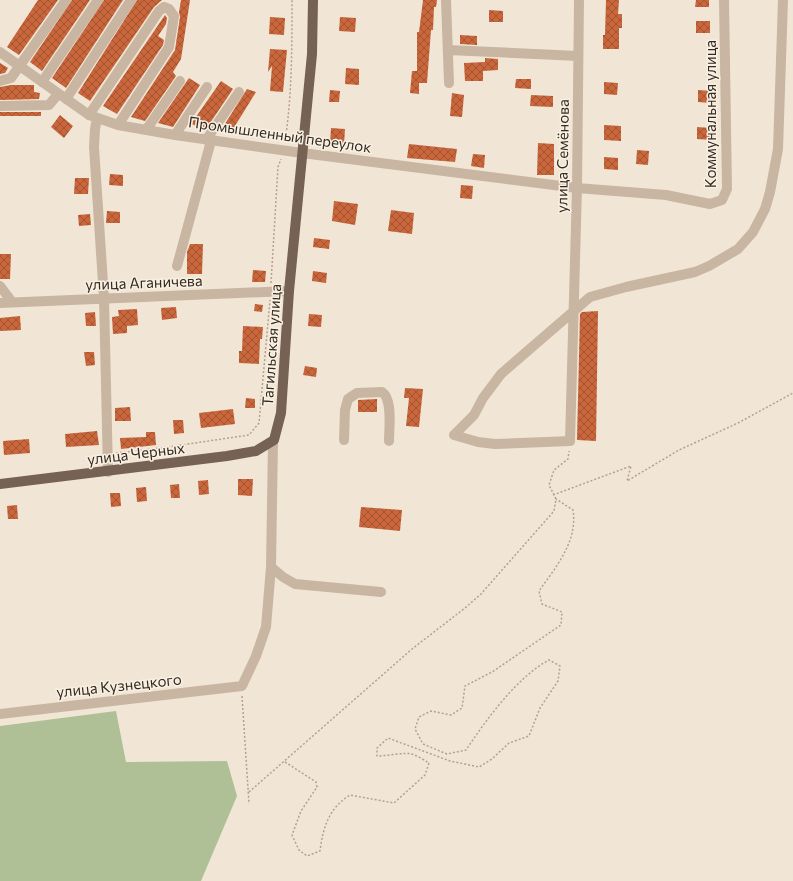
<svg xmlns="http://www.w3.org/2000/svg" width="793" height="881" viewBox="0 0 793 881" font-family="Commissioner,sans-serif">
  <defs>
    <pattern id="building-cross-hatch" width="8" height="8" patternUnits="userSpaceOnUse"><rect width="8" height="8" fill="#ca663b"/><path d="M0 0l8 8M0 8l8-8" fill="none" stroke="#a55431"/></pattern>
  </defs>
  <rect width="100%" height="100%" fill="#f1e6d5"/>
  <!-- green -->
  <path fill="#afc096" d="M 116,711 L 126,762 L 227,761 L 237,796 L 201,881 L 0,881 L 0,726 Z"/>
  <!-- building -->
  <path fill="url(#building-cross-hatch)" d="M 38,0 L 58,0 L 19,55 L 7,47 Z
    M 72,0 L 90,0 L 42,71 L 30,62 Z
    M 104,0 L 123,0 L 66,88 L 52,78 Z
    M 137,0 L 162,0 L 154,7 L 90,101 L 78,93 Z
    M 181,0 L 190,0 L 181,59 L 173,72 L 176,76 L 145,121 L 131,117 L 175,50 L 180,17 L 179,12 Z
    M 423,0 L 437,0 L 436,7 L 434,7 L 433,30 L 431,30 L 427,83 L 419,83 L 419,94 L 410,93 L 412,71 L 417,71 L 417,32 L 419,32 Z
    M 606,0 L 619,0 L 618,14 L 622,14 L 622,28 L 619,28 L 619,49 L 603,49 L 603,35 L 605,35 Z
    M 696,0 L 709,0 L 709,7 L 695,7 Z
    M 489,10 L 503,11 L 503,22 L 489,22 Z
    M 165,15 L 167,18 L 166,24 L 158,36 L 164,40 L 163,45 L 117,114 L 103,106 Z
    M 270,17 L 285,18 L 284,35 L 269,34 Z
    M 340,17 L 356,18 L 355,32 L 339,31 Z
    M 696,21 L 710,21 L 710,33 L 696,33 Z
    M 460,35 L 477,36 L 477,45 L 460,44 Z
    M 270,49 L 287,50 L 283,92 L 270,91 L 272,66 L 268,72 Z
    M 485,58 L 498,59 L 498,70 L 483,71 L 483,81 L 465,81 L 464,63 L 485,62 Z
    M 0,63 L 8,68 L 5,73 L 0,74 Z
    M 346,68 L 359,69 L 359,85 L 345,84 Z
    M 189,78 L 200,85 L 173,127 L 158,123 Z
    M 516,79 L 531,79 L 531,89 L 515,88 Z
    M 221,81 L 233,89 L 206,129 L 191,124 Z
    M 604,82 L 618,83 L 617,95 L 604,94 Z
    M 11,85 L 34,85 L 34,92 L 40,93 L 39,99 L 0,100 L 0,87 Z
    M 247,89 L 256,92 L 230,134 L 221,130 Z
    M 330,90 L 340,91 L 339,102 L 329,102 Z
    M 698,90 L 712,91 L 712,103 L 698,102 Z
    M 452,93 L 464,95 L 462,117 L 450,116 Z
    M 531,95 L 553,96 L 553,107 L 530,106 Z
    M 0,112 L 41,112 L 41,116 L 0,116 Z
    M 60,115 L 73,126 L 64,138 L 51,127 Z
    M 604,125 L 621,126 L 621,141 L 604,140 Z
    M 697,127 L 711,128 L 711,140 L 697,139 Z
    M 331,128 L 345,129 L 344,145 L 330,144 Z
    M 538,143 L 554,144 L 554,175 L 537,175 Z
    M 409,144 L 457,149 L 455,162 L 407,158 Z
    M 637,150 L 649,151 L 648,165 L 636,164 Z
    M 473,154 L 485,155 L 484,168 L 471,166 Z
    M 604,157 L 618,158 L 618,170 L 604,169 Z
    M 110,174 L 123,175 L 123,186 L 109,185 Z
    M 75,178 L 89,178 L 88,194 L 74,194 Z
    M 461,185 L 473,186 L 472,199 L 460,198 Z
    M 334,201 L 358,204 L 355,225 L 332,221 Z
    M 391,210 L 414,213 L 412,234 L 388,231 Z
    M 107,211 L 120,212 L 120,223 L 106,223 Z
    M 90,214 L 91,225 L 79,226 L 78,215 Z
    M 314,238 L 330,240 L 329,249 L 313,247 Z
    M 190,244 L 203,244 L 202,274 L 187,274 L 187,252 Z
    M 0,254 L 11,254 L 10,279 L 0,279 Z
    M 253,270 L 266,271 L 265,282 L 252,282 Z
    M 313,271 L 327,273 L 326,283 L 312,281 Z
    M 255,304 L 263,305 L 262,312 L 254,311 Z
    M 176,307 L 177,318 L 162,320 L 161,308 Z
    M 137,309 L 138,325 L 127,326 L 127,333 L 113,334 L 112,317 L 119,316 L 118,310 Z
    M 598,311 L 596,441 L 577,440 L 580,314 L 582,312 Z
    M 95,312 L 96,326 L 86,326 L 85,313 Z
    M 309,314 L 322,315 L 321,327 L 308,326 Z
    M 20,316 L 21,330 L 0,331 L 0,318 Z
    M 243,326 L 263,327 L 262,339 L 260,339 L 259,364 L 239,363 L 239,351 L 242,351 Z
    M 84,352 L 94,352 L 95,365 L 86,366 Z
    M 305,366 L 317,368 L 316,377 L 303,375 Z
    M 405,388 L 423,389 L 419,427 L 406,426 L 409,398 L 404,398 Z
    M 246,398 L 255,399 L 255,408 L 245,408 Z
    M 377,399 L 377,412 L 358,412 L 358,400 Z
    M 130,407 L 131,421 L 115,421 L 115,408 Z
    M 233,409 L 235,424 L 201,428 L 199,413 Z
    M 173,420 L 183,420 L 184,433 L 174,434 Z
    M 97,431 L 99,445 L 66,447 L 65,434 Z
    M 146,432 L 155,432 L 156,445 L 121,449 L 120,438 L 146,437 Z
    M 29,439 L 30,453 L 4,455 L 3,441 Z
    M 238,479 L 253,479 L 252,496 L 238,495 Z
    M 208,480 L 209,494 L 199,495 L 198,481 Z
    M 179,484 L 180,498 L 171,498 L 170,485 Z
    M 146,487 L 147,501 L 137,502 L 136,488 Z
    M 110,493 L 120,493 L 121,506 L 111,507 Z
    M 17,505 L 18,519 L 8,519 L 7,506 Z
    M 361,507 L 402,510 L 400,531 L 359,527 Z"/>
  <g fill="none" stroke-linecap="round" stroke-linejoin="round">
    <!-- path -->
    <path stroke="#b5a08c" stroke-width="1.5" stroke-dasharray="2 2" stroke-linecap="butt" d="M 285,142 C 292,95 292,47 292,0
      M 271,283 L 278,167 L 281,159
      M 116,453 L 161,448 L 249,435 L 259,423 L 270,300
      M 553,495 L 631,466 L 627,481 L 679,450 L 738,423 L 793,393
      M 242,696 L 249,804
      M 285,762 L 316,782 L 317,787 L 301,811 L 292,835 L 299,850 L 307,856 L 320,851 C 323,827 329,808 350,795 L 394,803 L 425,775 L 429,763 C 424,760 418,756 412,754 C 406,752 386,756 377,756 L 377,748 L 388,738 L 450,761 L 479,767 L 492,759 L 509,743 L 529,736 L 540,708 L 558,681 L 560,666 L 549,660 C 517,677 486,720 466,750 L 447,754 L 423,744 L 415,729 L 419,717 L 431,711 L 451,715 L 462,708 L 465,686 L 492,672 L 561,625 L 562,612 L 542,604 L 539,591 C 556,567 578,541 573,510 L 556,499
      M 249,792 L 412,649 L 465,608 L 481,594 L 554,511 L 556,499 L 549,485 L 554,470 L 568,459 L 569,451"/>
    <!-- minor -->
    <path stroke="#c9b6a2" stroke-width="10" d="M 446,0 L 449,83
      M 448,50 L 578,56
      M 0,52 L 89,115 L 118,125 L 175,135 L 302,153 L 577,188 L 666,195 L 710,204 L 722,200 L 727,189 L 724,0
      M 0,81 L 11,78 L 66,0
      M 42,82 L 98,0
      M 66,99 L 131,0
      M 0,106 L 49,105 L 58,94
      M 89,115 L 159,11 L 164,7 L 169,9 L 174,16 L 169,47 L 118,125
      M 97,118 L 95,129 L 94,147 L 104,298 L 108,472
      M 146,130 L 180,81
      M 175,135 L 207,87
      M 206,140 L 239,92
      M 177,266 L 211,141
      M 0,286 L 12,302
      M 0,303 L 289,291
      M 454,435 L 474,415 L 483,398 L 501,374 L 590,297 L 626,287 L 695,272 L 709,266 L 738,249 L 753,232 L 765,209 L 770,192 L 778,149 L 783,0
      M 454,435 L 478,442 L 495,444 L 570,441 L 577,188 L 579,0
      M 344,440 L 345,410 L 348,399 L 357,393 L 382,392 C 393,399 389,428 389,441
      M 271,567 L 283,577 L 295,584 L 381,592
      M 0,714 L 242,686 L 256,656 L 266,627 L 271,567 L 273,441"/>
    <!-- major -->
    <path stroke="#766255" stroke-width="10" d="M 0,484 L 227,456 L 256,451 L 274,440 L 281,413 L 289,291 L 312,54 L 313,0"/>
  </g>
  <g text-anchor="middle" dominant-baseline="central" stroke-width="3" stroke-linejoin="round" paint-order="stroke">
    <!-- street labels -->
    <g font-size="15" fill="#332a24" stroke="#f9f0e1">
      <text transform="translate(710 114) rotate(-90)">Коммунальная улица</text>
      <text transform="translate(280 134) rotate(8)">Промышленный переулок</text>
      <text transform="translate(562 156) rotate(-89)">улица Семёнова</text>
      <text transform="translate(144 282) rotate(-2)">улица Аганичева</text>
      <text transform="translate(271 345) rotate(-86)">Тагильская улица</text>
      <text transform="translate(136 453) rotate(-7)">улица Черных</text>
      <text transform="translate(119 685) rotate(-6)">улица Кузнецкого</text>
    </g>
  </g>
</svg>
